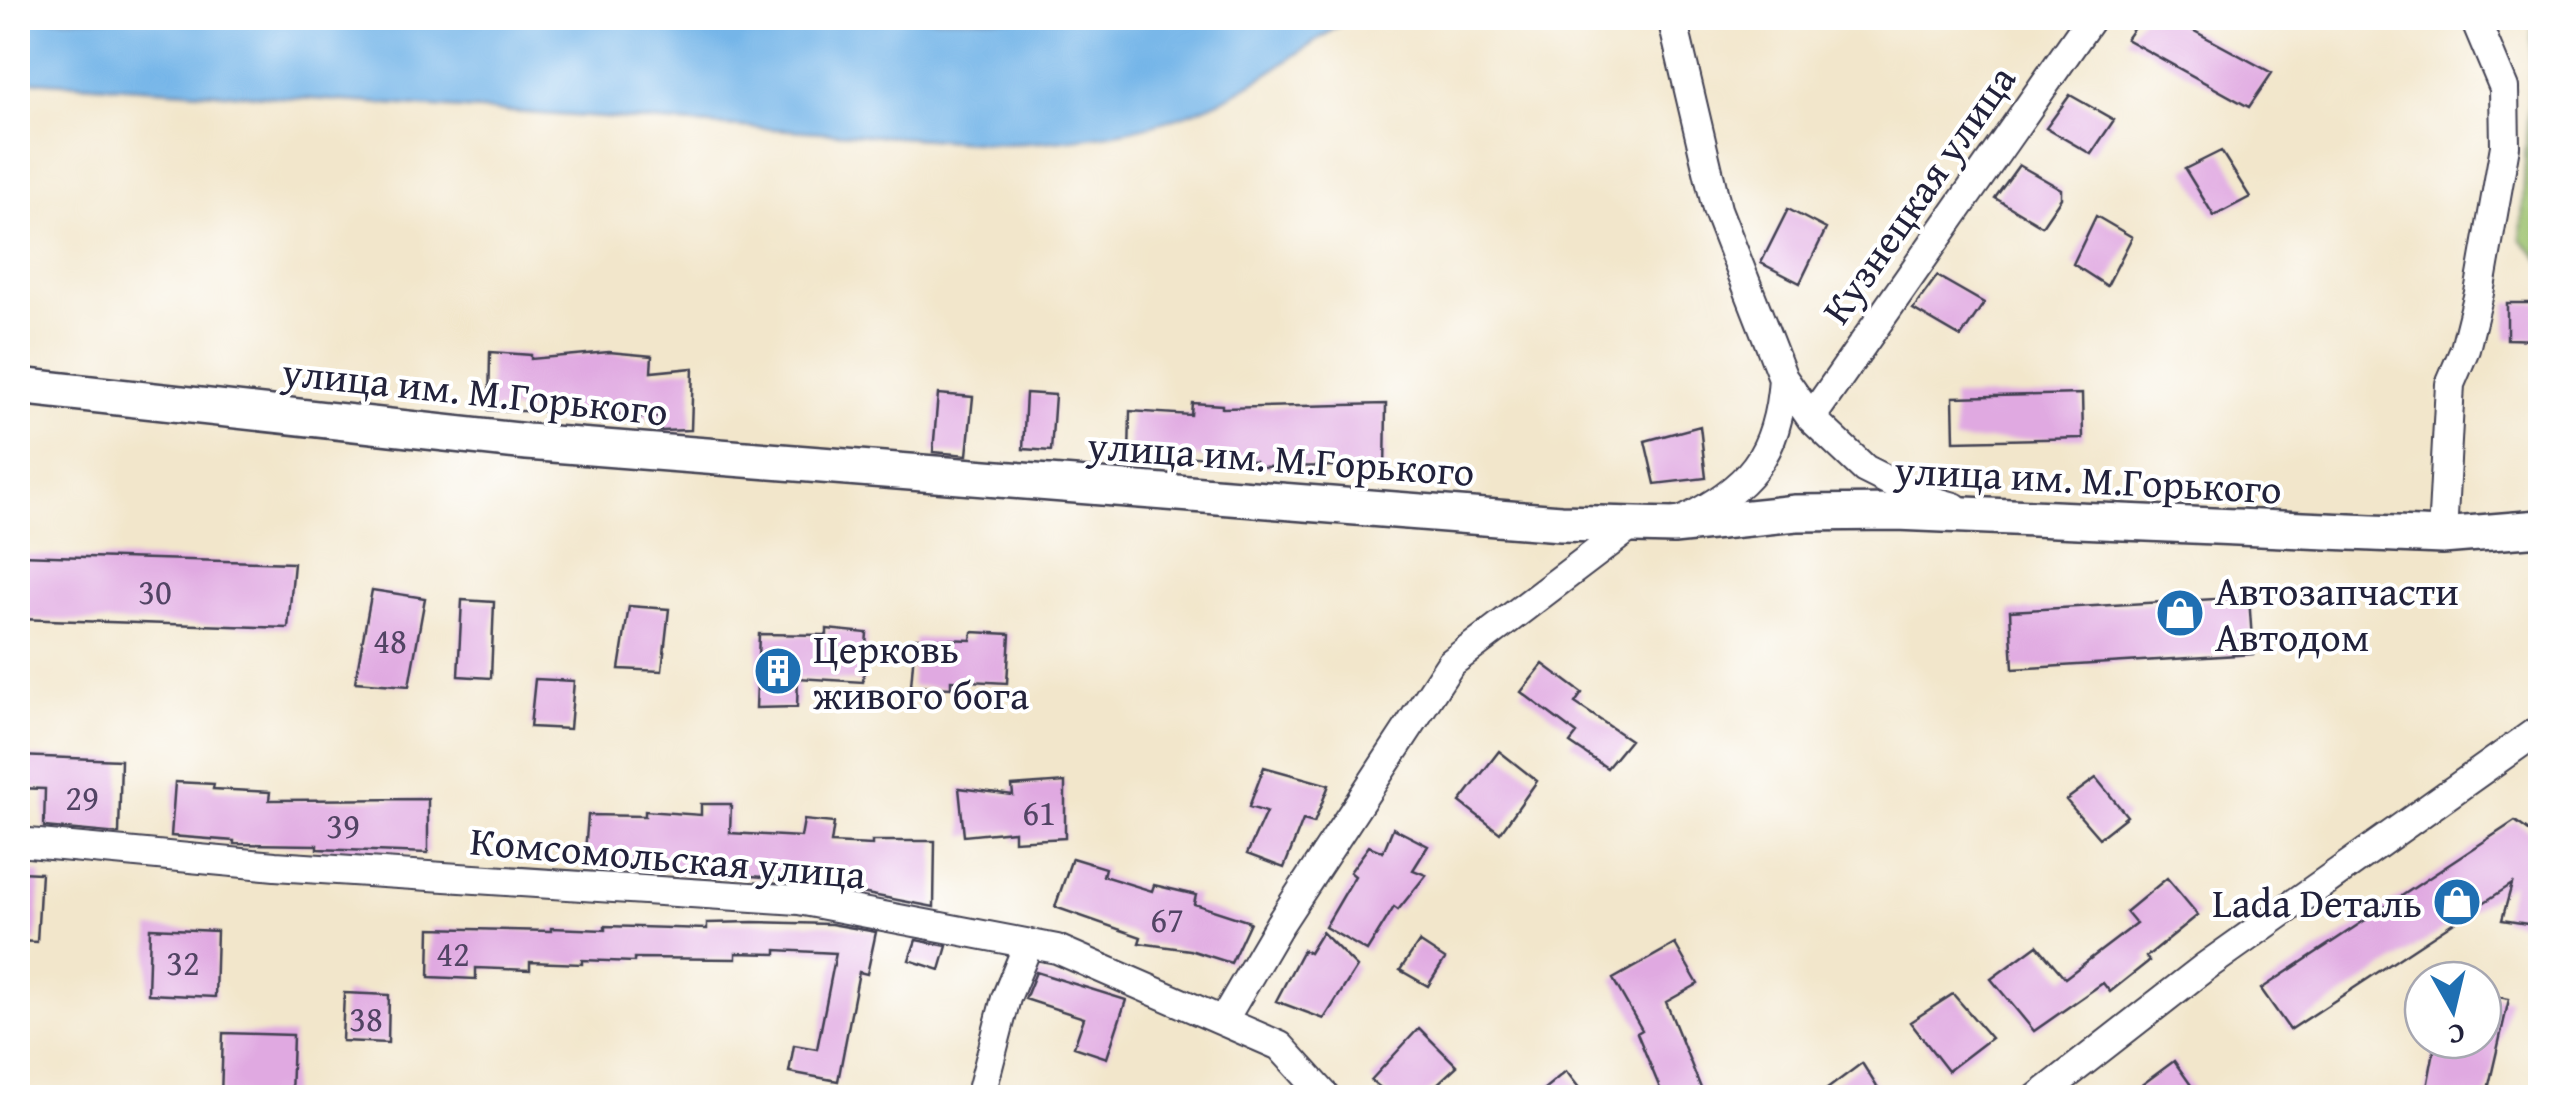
<svg xmlns="http://www.w3.org/2000/svg" width="2558" height="1115" viewBox="0 0 2558 1115" font-family="'Gentium Book Plus',serif">
  <rect width="100%" height="100%" fill="#fff"/>
  <filter id="ink" filterUnits="userSpaceOnUse"><feTurbulence type="fractalNoise" baseFrequency=".01" numOctaves="2"/><feDisplacementMap in="SourceGraphic" scale="20" xChannelSelector="R" yChannelSelector="G"/><feConvolveMatrix kernelMatrix="1 2 1 2 8 2 1 2 1" color-interpolation-filters="sRGB"/></filter>
  <filter id="wash" filterUnits="userSpaceOnUse"><feTurbulence type="fractalNoise" baseFrequency=".0048" numOctaves="4" result="noise"/><feDisplacementMap in="SourceGraphic" scale="40" xChannelSelector="R" yChannelSelector="G"/><feGaussianBlur stdDeviation="2.25" result="paint"/><feColorMatrix in="noise" values="0 0 0 0 0 0 0 0 0 0 0 0 0 0 0 0 0 1.4 0 .05"/><feComposite in="paint" operator="in"/></filter>
  <g filter="url(#wash)">
    <rect width="100%" height="100%" fill="#f2e6cb"/>
    <!-- green -->
    <path fill="#9bc16c" stroke="#5e7254" stroke-width="2.5" d="M 2533,18 L 2540,18 L 2540,260 L 2521,239 Z"/>
    <!-- water -->
    <path fill="#74b5e8" stroke="#4b6c92" stroke-width="2.5" d="M 18,18 L 1350,18 C 1312,43 1275,71 1235,93 C 1163,131 1084,141 1005,144 L 18,80 Z"/>
    <g id="blocks">
      <!-- building -->
      <path fill="#e0a9e1" d="M 2141,18 L 2170,18 L 2272,73 L 2249,107 L 2126,39 Z
        M 2070,95 L 2114,120 L 2091,154 L 2046,128 Z
        M 2221,151 L 2250,197 L 2214,216 L 2185,169 Z
        M 2019,165 L 2061,189 L 2061,198 L 2042,226 L 1995,198 Z
        M 1788,209 L 1826,229 L 1800,283 L 1761,263 Z
        M 2096,216 L 2132,237 L 2107,286 L 2073,264 Z
        M 1937,276 L 1984,303 L 1961,337 L 1913,309 Z
        M 2507,303 L 2540,303 L 2540,340 L 2507,339 Z
        M 490,352 L 531,355 L 531,359 L 609,352 L 652,356 L 651,372 L 693,368 L 691,430 L 660,431 L 661,417 L 619,418 L 619,414 L 489,410 Z
        M 1026,393 L 1055,395 L 1051,451 L 1023,449 Z
        M 938,394 L 973,397 L 967,455 L 933,452 Z
        M 2082,394 L 2083,438 L 1954,441 L 1953,397 Z
        M 1192,403 L 1222,405 L 1222,408 L 1386,404 L 1385,475 L 1350,475 L 1350,466 L 1254,467 L 1255,461 L 1181,456 L 1180,463 L 1129,459 L 1130,411 L 1191,415 Z
        M 1700,426 L 1706,478 L 1655,484 L 1645,441 Z
        M 18,555 L 294,563 L 288,628 L 18,619 Z
        M 372,590 L 425,598 L 409,686 L 355,682 Z
        M 2249,597 L 2253,654 L 2013,669 L 2010,611 Z
        M 462,600 L 494,602 L 491,678 L 458,676 Z
        M 629,606 L 669,609 L 662,671 L 619,669 Z
        M 827,629 L 867,633 L 863,682 L 798,678 L 797,707 L 756,708 L 759,634 L 827,635 Z
        M 972,632 L 1010,634 L 1007,683 L 951,680 L 951,688 L 911,686 L 915,638 L 971,640 Z
        M 1543,664 L 1582,693 L 1575,703 L 1630,740 L 1607,768 L 1570,743 L 1577,734 L 1521,692 Z
        M 535,679 L 574,681 L 570,729 L 530,727 Z
        M 1499,751 L 1537,781 L 1500,833 L 1460,802 Z
        M 18,756 L 121,760 L 119,834 L 44,827 L 45,789 L 18,788 Z
        M 1264,767 L 1329,785 L 1314,823 L 1303,820 L 1284,868 L 1247,854 L 1266,812 L 1249,807 Z
        M 2096,778 L 2127,816 L 2099,838 L 2066,800 Z
        M 175,782 L 214,784 L 213,789 L 270,792 L 269,800 L 428,799 L 428,853 L 317,849 L 317,845 L 234,844 L 234,841 L 171,836 Z
        M 1065,782 L 1065,838 L 1014,841 L 1014,831 L 964,836 L 959,788 L 1013,795 L 1012,786 Z
        M 701,804 L 731,804 L 730,833 L 801,837 L 804,820 L 834,823 L 831,843 L 872,845 L 872,841 L 935,841 L 934,907 L 789,879 L 739,875 L 740,872 L 584,864 L 588,815 L 645,816 L 645,811 L 701,815 Z
        M 2515,821 L 2540,839 L 2540,893 L 2534,925 L 2502,920 L 2512,884 L 2290,1030 L 2261,989 Z
        M 1393,828 L 1428,846 L 1413,870 L 1426,875 L 1398,910 L 1394,907 L 1367,951 L 1325,927 L 1355,876 L 1350,872 L 1369,846 L 1383,852 Z
        M 1072,858 L 1105,868 L 1103,876 L 1152,891 L 1154,885 L 1196,895 L 1194,904 L 1250,922 L 1231,963 L 1190,950 L 1139,943 L 1141,937 L 1055,907 Z
        M 18,872 L 41,873 L 37,942 L 18,941 Z
        M 2167,878 L 2198,915 L 2146,957 L 2149,961 L 2110,992 L 2103,983 L 2034,1031 L 1991,979 L 2037,945 L 2065,978 L 2136,924 L 2126,912 Z
        M 753,922 L 831,924 L 876,932 L 867,974 L 859,972 L 838,1081 L 789,1072 L 794,1045 L 817,1049 L 836,953 L 776,950 L 776,954 L 736,953 L 736,959 L 634,958 L 634,962 L 582,960 L 582,964 L 530,962 L 530,970 L 476,968 L 476,979 L 429,977 L 430,928 L 551,931 L 551,928 L 605,930 L 605,926 L 707,929 L 707,923 Z
        M 150,928 L 217,931 L 215,997 L 148,994 Z
        M 1322,932 L 1357,967 L 1324,1019 L 1276,1001 L 1303,950 L 1309,953 Z
        M 916,940 L 947,946 L 940,970 L 909,960 Z
        M 1419,942 L 1445,959 L 1428,986 L 1400,970 Z
        M 1675,944 L 1698,984 L 1666,1002 L 1705,1098 L 1664,1098 L 1637,1033 L 1642,1030 L 1613,979 Z
        M 1036,972 L 1126,1000 L 1107,1058 L 1074,1047 L 1084,1018 L 1025,999 Z
        M 344,993 L 389,995 L 388,1043 L 342,1041 Z
        M 1953,994 L 1991,1038 L 1948,1071 L 1910,1022 Z
        M 2483,994 L 2509,999 L 2486,1098 L 2425,1098 L 2436,1040 L 2483,1040 Z
        M 1419,1028 L 1457,1066 L 1422,1098 L 1393,1098 L 1371,1080 Z
        M 223,1033 L 293,1035 L 291,1098 L 221,1098 Z
        M 2174,1061 L 2200,1098 L 2124,1098 Z
        M 1862,1063 L 1884,1098 L 1815,1098 Z
        M 1566,1071 L 1587,1098 L 1533,1098 Z"/>
    </g>
  </g>
  <g filter="url(#ink)">
    <use href="#blocks" fill-opacity="0" stroke="#413f51" stroke-width="2.5"/>
    <g fill="none" stroke-linecap="round" stroke-linejoin="round">
      <!-- minor casing -->
      <g stroke="#413f51" stroke-width="32">
        <path id="minor" d="M 1672,18 L 1717,209 L 1783,378 L 1811,418 L 1865,469 L 1923,498 L 1954,507
          M 1811,418 L 2091,18
          M 1681,522 C 1749,487 1778,457 1783,378
          M 2442,536 L 2450,384 L 2465,349 L 2479,293 L 2505,146 L 2504,88 L 2475,19
          M 18,842 L 275,866 L 799,900 L 1057,949 L 1280,1046 L 1327,1098
          M 1224,1019 L 1279,925 L 1451,663 L 1630,527
          M 980,1098 L 1006,998 L 1028,945
          M 2037,1098 L 2205,967 L 2540,729"/>
      </g>
      <!-- major casing -->
      <g stroke="#413f51" stroke-width="40">
        <path id="major" d="M 18,386 L 527,442 L 1561,523 L 1673,526 L 1796,513 L 1897,512 L 2442,536 L 2540,528"/>
      </g>
      <!-- minor -->
      <use href="#minor" stroke="#fff" stroke-width="28"/>
      <!-- major -->
      <use href="#major" stroke="#fff" stroke-width="35"/>
    </g>
  </g>
  <!-- icons -->
  <defs>
    <g id="shop-disc" transform="scale(2.5)"><circle r="9.5" fill="#1f6fb2" stroke="#fff"/><path d="M-5-2.5h2.3a2.7 3.5 0 0 1 5.4 0H5L5.5 6h-11ZM-1.5-2.5h3a1.5 2.3 0 0 0-3 0Z" fill="#fff"/></g>
    <g id="building-disc" transform="scale(2.5)"><circle r="9.5" fill="#1f6fb2" stroke="#fff"/><path d="M-4-6H4V6H1V3H-1V6H-4ZM-2.5-4.3h1.7v1.8h-1.7ZM.8-4.3h1.7v1.8H.8ZM-2.5-1h1.7V.8h-1.7ZM.8-1h1.7V.8H.8Z" fill="#fff"/></g>
  </defs>
  <g fill-rule="evenodd">
    <use href="#shop-disc" x="2180" y="613"/>
    <use href="#building-disc" x="778" y="671"/>
    <use href="#shop-disc" x="2457" y="902"/>
  </g>
  <g text-anchor="middle" dominant-baseline="central" stroke-width="8" stroke-linejoin="round" paint-order="stroke">
    <!-- number labels -->
    <g font-size="35" fill="#524464">
      <text x="155" y="591">30</text>
      <text x="390" y="640">48</text>
      <text x="82" y="797">29</text>
      <text x="1039" y="812">61</text>
      <text x="343" y="825">39</text>
      <text x="1167" y="919">67</text>
      <text x="453" y="953">42</text>
      <text x="183" y="962">32</text>
      <text x="366" y="1018">38</text>
    </g>
    <!-- street labels -->
    <g font-size="40" fill="#22223b" stroke="#fff">
      <text transform="translate(1918 194) rotate(-55)">Кузнецкая улица</text>
      <text transform="translate(475 391) rotate(6)">улица им. М.Горького</text>
      <text transform="translate(1281 458) rotate(4)">улица им. М.Горького</text>
      <text transform="translate(2088 479) rotate(3)">улица им. М.Горького</text>
      <text transform="translate(668 857) rotate(5)">Комсомольская улица</text>
    </g>
    <!-- poi labels -->
    <g font-size="40" fill="#22223b" stroke="#fff" text-anchor="start">
      <text x="2215" y="590">Автозапчасти<tspan x="2215" dy="46">Автодом</tspan></text>
      <text x="813" y="648">Церковь<tspan x="813" dy="46">живого бога</tspan></text>
      <text x="2422" y="902" text-anchor="end">Lada Dеталь</text>
    </g>
  </g>
  <!-- margin -->
  <rect width="2558" height="1115" fill="none" stroke="#fff" stroke-width="60"/>
  <!-- north arrow -->
  <g transform="translate(2453 1010) rotate(172)"><circle r="48" fill="#ffffff" stroke="#a7a7b1" stroke-width="2.5"/>
  <path d="M0-8L18 38L0 25L-18 38Z" fill="#1f6fb2"/>
  <text y="-15" font-size="28" font-weight="bold" text-anchor="middle" fill="#22223b">С</text>
  </g>
</svg>
